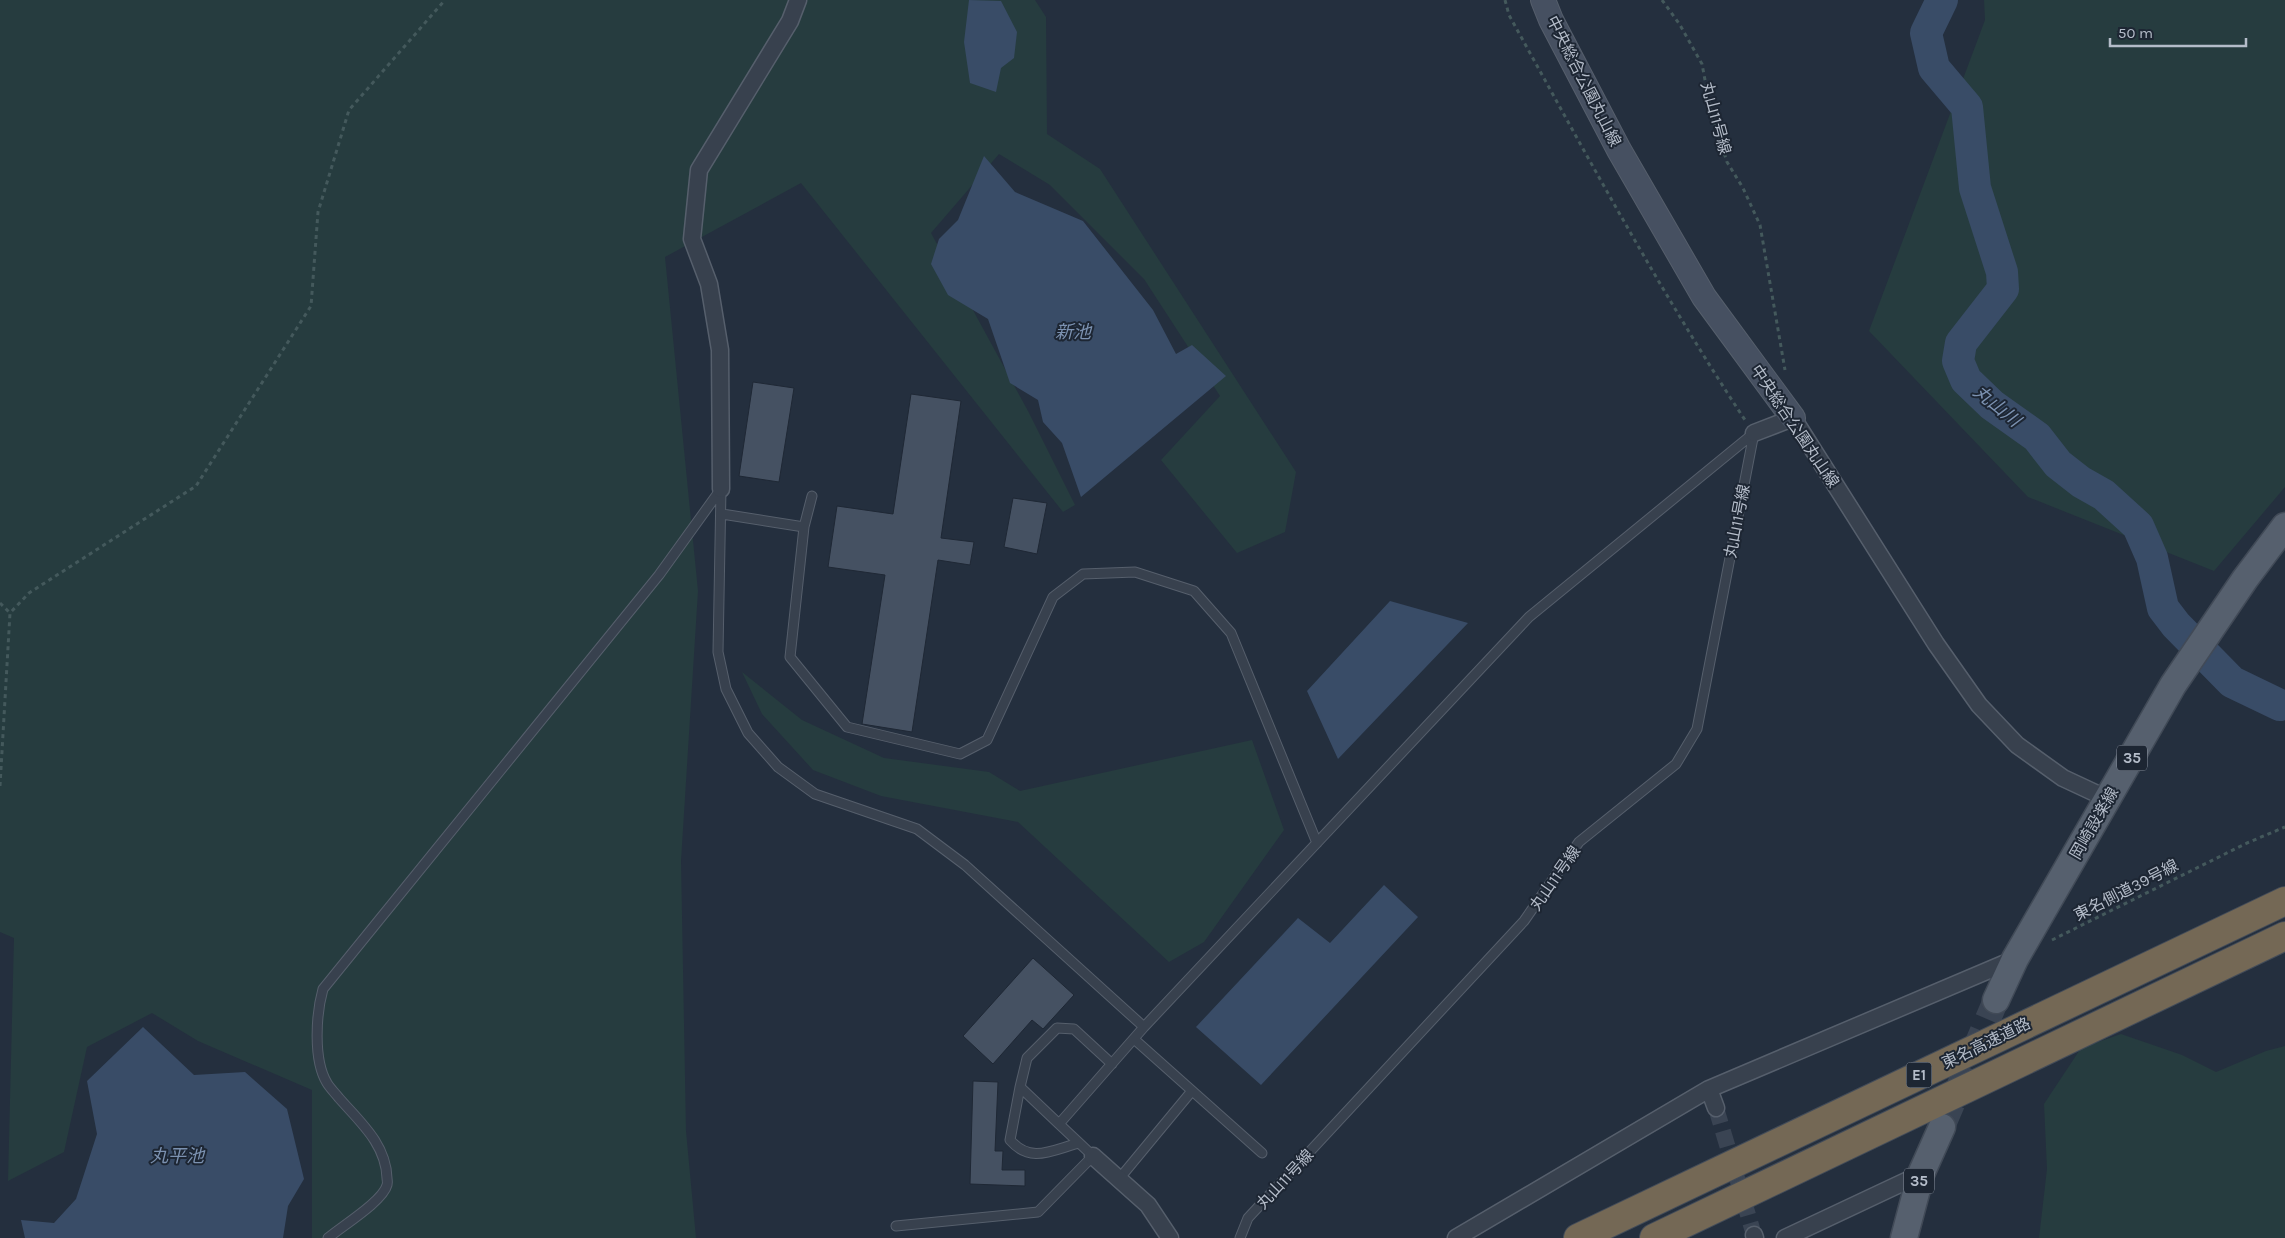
<svg xmlns="http://www.w3.org/2000/svg" width="2285" height="1238" viewBox="0 0 2285 1238" font-family="Karla,'Noto Sans JP',sans-serif">
  <rect width="100%" height="100%" fill="#242f3e"/>
  <!-- green -->
  <path fill="#263c3f" d="M 0,0 L 1035,0 L 1046,17 L 1047,134 L 1100,169 L 1296,472 L 1285,532 L 1237,553 L 1161,460 L 1220,396 L 1144,279 L 1050,185 L 999,154 L 931,233 L 1028,411 L 1075,505 L 1063,512 L 801,183 L 665,257 L 698,591 L 681,861 L 686,1131 L 696,1238 L 312,1238 L 312,1090 L 198,1041 L 152,1013 L 87,1047 L 64,1152 L 8,1181 L 14,938 L 0,932 Z
    M 1984,0 L 2285,0 L 2285,487 L 2214,571 L 2028,497 L 1869,331 L 1985,20 Z
    M 742,672 L 802,720 L 884,758 L 989,772 L 1020,791 L 1252,740 L 1284,830 L 1204,942 L 1169,962 L 1018,822 L 881,796 L 813,770 L 762,714 Z
    M 2121,1034 L 2182,1055 L 2216,1072 L 2266,1051 L 2285,1046 L 2285,1238 L 2039,1238 L 2047,1169 L 2044,1104 L 2081,1048 Z"/>
  <!-- water -->
  <path fill="#394c67" d="M 969,0 L 1001,1 L 1017,32 L 1014,58 L 1001,68 L 996,92 L 970,83 L 964,42 Z
    M 984,156 L 1015,192 L 1083,221 L 1153,310 L 1176,354 L 1192,345 L 1226,376 L 1081,497 L 1062,443 L 1043,422 L 1038,400 L 1010,383 L 988,319 L 948,295 L 931,264 L 939,239 L 958,220 Z
    M 1390,601 L 1468,623 L 1338,759 L 1307,691 Z
    M 1384,885 L 1418,917 L 1261,1085 L 1196,1027 L 1298,918 L 1330,943 Z
    M 143,1027 L 194,1075 L 245,1072 L 287,1109 L 304,1179 L 288,1206 L 283,1238 L 25,1238 L 21,1220 L 54,1223 L 76,1199 L 97,1134 L 87,1081 Z"/>
  <g fill="none" stroke-linecap="round" stroke-linejoin="round">
    <!-- river -->
    <path stroke="#394c67" stroke-width="32" d="M 1942,0 L 1926,33 L 1934,68 L 1967,107 L 1975,188 L 2002,272 L 2003,289 L 1961,343 L 1958,361 L 1966,380 L 1992,405 L 2037,437 L 2058,464 L 2081,482 L 2104,495 L 2138,526 L 2152,558 L 2163,608 L 2176,625 L 2232,682 L 2280,705"/>
  </g>
  <!-- building -->
  <path fill="#455162" stroke="#1f2835" d="M 753,382 L 794,388 L 779,482 L 739,476 Z
    M 911,394 L 961,401 L 941,538 L 974,542 L 970,565 L 938,560 L 912,732 L 862,724 L 885,575 L 828,567 L 837,506 L 893,514 Z
    M 1013,498 L 1047,503 L 1037,554 L 1004,547 Z
    M 1033,958 L 1074,995 L 1043,1029 L 1032,1020 L 993,1064 L 963,1036 Z
    M 973,1081 L 998,1082 L 995,1151 L 1003,1151 L 1002,1170 L 1025,1170 L 1025,1186 L 970,1184 Z"/>
  <g fill="none" stroke-linecap="round" stroke-linejoin="round">
    <!-- street-tunnel -->
    <path stroke="#3a4453" stroke-width="16" stroke-dasharray="16 8" stroke-linecap="butt" d="M 1716,1108 L 1754,1235"/>
    <!-- primary-tunnel -->
    <path stroke="#3a4453" stroke-width="26" stroke-dasharray="26 13" stroke-linecap="butt" d="M 1942,1127 L 1996,1000"/>
    <!-- lane casing -->
    <g stroke="#565f6c" stroke-width="11">
      <path id="lane" d="M 721,489 L 718,652 L 726,689 L 748,733 L 778,767 L 815,794 L 917,829 L 965,865 L 1144,1027
        M 812,496 L 804,527 L 790,657 L 847,727 L 960,754 L 987,740 L 1053,597 L 1083,574 L 1135,572 L 1194,591 L 1231,633 L 1317,843
        M 722,514 L 804,527
        M 1134,1039 L 1262,1153
        M 1020,1087 L 1010,1140 C 1031,1164 1052,1150 1079,1143
        M 1059,1124 L 1020,1087 L 1027,1058 L 1057,1028 L 1074,1029 L 1112,1064
        M 1119,1179 L 1191,1092
        M 896,1226 L 1038,1212 L 1093,1156 L 1059,1124 L 1144,1027 L 1529,617 L 1754,433
        M 328,1238 C 342,1226 383,1201 387,1185 C 388,1184 387,1179 387,1178 C 386,1144 360,1122 339,1098 C 335,1093 330,1088 327,1083 C 313,1060 316,1014 323,989 L 659,575 L 721,489
        M 1240,1238 L 1248,1218 L 1524,921 L 1579,842 L 1676,764 L 1697,729 L 1754,433"/>
    </g>
    <!-- street casing -->
    <g stroke="#565f6c" stroke-width="19">
      <path id="street" d="M 1754,433 L 1793,418 L 1936,644 L 1979,705 L 2017,745 L 2063,778 L 2108,799
        M 721,489 L 720,350 L 709,284 L 692,239 L 699,170 L 790,21 L 798,0
        M 1709,1089 L 1716,1108
        M 1093,1156 L 1148,1205 L 1170,1238
        M 1754,1235 L 1755,1238
        M 1456,1238 L 1709,1089 L 2015,959
        M 1785,1238 L 1921,1174"/>
    </g>
    <!-- secondary casing -->
    <g stroke="#565f6c" stroke-width="26">
      <path id="secondary" d="M 1543,0 L 1551,20 L 1619,150 L 1704,297 L 1793,418"/>
    </g>
    <!-- primary casing -->
    <g stroke="#414a57" stroke-width="29">
      <path id="primary" d="M 1996,1000 L 2015,959 L 2173,685 L 2245,579 L 2285,526
        M 1904,1238 L 1921,1174 L 1942,1127"/>
    </g>
    <!-- highway casing -->
    <g stroke="#434c59" stroke-width="30">
      <path id="highway" d="M 1578,1238 L 2285,901
        M 1654,1238 L 2285,936"/>
    </g>
    <!-- path -->
    <path stroke="#44595c" stroke-width="3" stroke-dasharray="4 4" stroke-linecap="butt" d="M 1505,0 L 1509,15 C 1585,152 1659,290 1745,420
      M 1662,0 L 1680,25 L 1702,64 L 1711,112 L 1727,162 L 1743,188 L 1760,225 L 1785,370
      M 0,603 L 10,613
      M 0,786 L 10,613 L 29,593 L 196,486 L 311,306 L 318,212 L 349,110 L 445,0
      M 2052,940 L 2247,843 L 2285,827"/>
    <!-- lane -->
    <use href="#lane" stroke="#38414e" stroke-width="9"/>
    <!-- street -->
    <use href="#street" stroke="#38414e" stroke-width="16"/>
    <!-- secondary -->
    <use href="#secondary" stroke="#465061" stroke-width="24"/>
    <!-- primary -->
    <use href="#primary" stroke="#56606e" stroke-width="26"/>
    <!-- highway -->
    <use href="#highway" stroke="#746855" stroke-width="28"/>
  </g>
  <g text-anchor="middle" dominant-baseline="central" stroke-width="4" stroke-linejoin="round" paint-order="stroke">
    <!-- shield labels -->
    <g fill="#1d2633" stroke="#878f9c" stroke-width="1">
      <rect x="2117" y="745.5" width="30" height="25" rx="4"/>
      <rect x="1906.5" y="1062.5" width="25" height="25" rx="4"/>
      <rect x="1904" y="1168.5" width="30" height="25" rx="4"/>
    </g>
    <g font-size="15" font-weight="bold" fill="#b4bcc9">
      <text x="2132" y="758">35</text>
      <text x="1919" y="1075">E1</text>
      <text x="1919" y="1181">35</text>
    </g>
    <!-- street labels -->
    <g font-size="16" fill="#b4bcc9" stroke="#1d2633">
      <text transform="translate(1584 81) rotate(63)">中央総合公園丸山線</text>
      <text transform="translate(1716 118) rotate(75)">丸山11号線</text>
      <text transform="translate(1795 426) rotate(56)">中央総合公園丸山線</text>
      <text transform="translate(1737 521) rotate(-79)">丸山11号線</text>
      <text transform="translate(2094 823) rotate(-60)">岡崎設楽線</text>
      <text transform="translate(1555 878) rotate(-55)">丸山11号線</text>
      <text transform="translate(2126 890) rotate(-27)">東名側道39号線</text>
      <text transform="translate(1986 1043) rotate(-26)">東名高速道路</text>
      <text transform="translate(1285 1179) rotate(-47)">丸山11号線</text>
    </g>
    <!-- water labels -->
    <g font-size="18" font-style="italic" fill="#7c92b1" stroke="#1d2633">
      <text x="1073" y="332">新池</text>
      <text transform="translate(1997 406) rotate(39)">丸山川</text>
      <text x="177" y="1156">丸平池</text>
    </g>
  </g>
  <!-- scale -->
  <path d="M2110 38v8h136v-8" fill="none" stroke="#b4bcc9" stroke-width="2.5"/>
  <text x="2118" y="38" font-size="15" fill="#b4bcc9" stroke="#1d2633" stroke-width="4" paint-order="stroke">50 m</text>
</svg>
